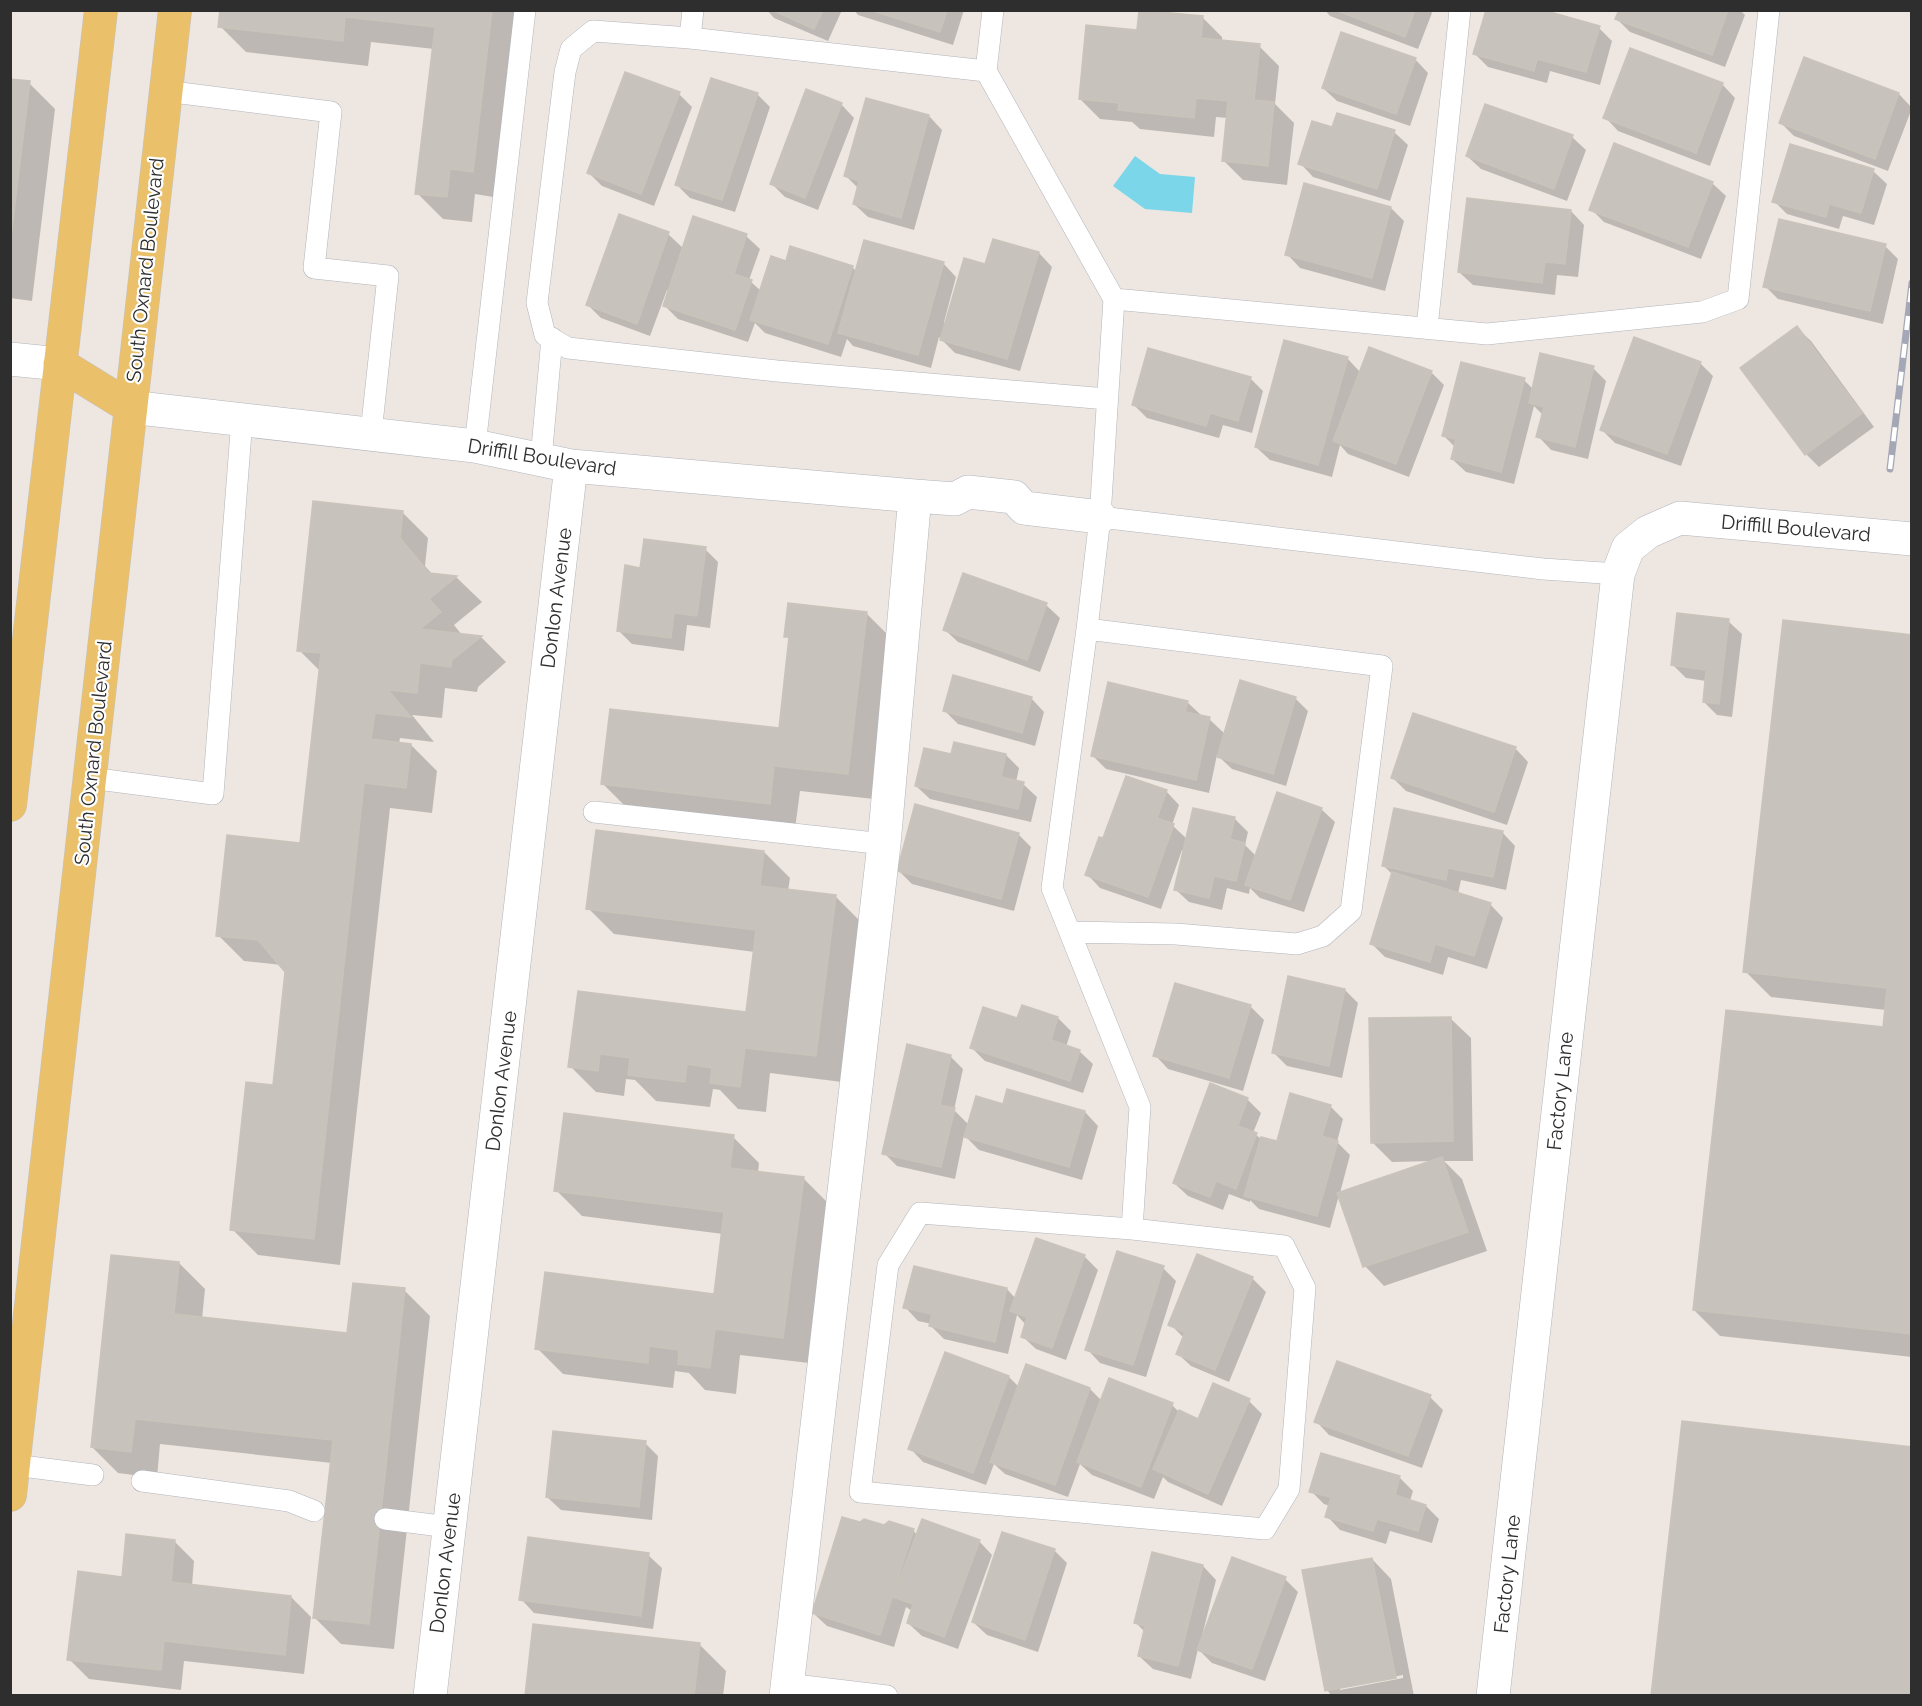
<svg xmlns="http://www.w3.org/2000/svg" width="1922" height="1706" viewBox="0 0 1922 1706" font-family="Raleway,sans-serif">
  <rect width="100%" height="100%" fill="#eee7e1"/>
  <!-- water -->
  <path fill="#7bd6e9" d="M 1135,156 L 1160,174 L 1195,177 L 1192,213 L 1145,209 L 1113,186 Z"/>
  <!-- shadow -->
  <path fill="#0003" fill-rule="evenodd" d="M 221,10 L 520,10 L 499,198 L 475,194 L 472,222 L 443,219 L 417,193 L 434,49 L 371,42 L 368,66 L 246,52 L 220,26 Z
    M 767,10 L 842,10 L 828,41 L 774,18 Z
    M 854,10 L 964,10 L 953,45 L 858,15 Z
    M 1325,10 L 1430,10 L 1432,13 L 1418,49 L 1330,16 Z
    M 1620,10 L 1740,10 L 1745,15 L 1725,67 L 1630,32 L 1617,19 Z
    M 1202,17 L 1222,37 L 1222,42 L 1259,46 L 1279,66 L 1275,104 L 1294,123 L 1287,185 L 1243,180 L 1223,160 L 1228,118 L 1216,117 L 1214,137 L 1140,129 L 1132,122 L 1100,119 L 1080,99 L 1138,32 Z
    M 1599,28 L 1612,41 L 1600,85 L 1550,71 L 1547,83 L 1488,67 L 1475,54 Z
    M 1415,59 L 1428,73 L 1410,126 L 1337,101 L 1323,88 Z
    M 10,81 L 29,83 L 55,109 L 32,301 L 10,298 Z
    M 1722,84 L 1735,98 L 1710,166 L 1618,131 L 1605,117 Z
    M 679,94 L 692,107 L 654,206 L 602,186 L 589,173 Z
    M 757,94 L 770,107 L 735,212 L 690,198 L 677,185 Z
    M 1899,94 L 1912,108 L 1888,171 L 1794,136 L 1781,123 Z
    M 841,104 L 854,118 L 818,210 L 785,197 L 772,184 Z
    M 1486,106 L 1572,137 L 1586,150 L 1567,201 L 1481,169 L 1467,156 Z
    M 929,116 L 942,130 L 914,230 L 868,217 L 854,204 L 859,189 L 846,176 Z
    M 1333,129 L 1394,132 L 1408,145 L 1390,201 L 1313,177 L 1300,163 Z
    M 1873,171 L 1887,184 L 1874,225 L 1843,216 L 1839,229 L 1787,214 L 1774,201 Z
    M 1712,183 L 1726,196 L 1701,259 L 1604,222 L 1591,209 Z
    M 1391,208 L 1404,221 L 1385,291 L 1300,268 L 1287,254 Z
    M 1571,211 L 1584,225 L 1578,277 L 1557,275 L 1555,295 L 1473,285 L 1459,272 Z
    M 620,216 L 668,234 L 684,249 L 746,236 L 760,249 L 749,280 L 761,291 L 787,263 L 852,267 L 857,272 L 943,263 L 956,277 L 944,322 L 946,323 L 986,266 L 994,240 L 1039,253 L 1052,267 L 1020,371 L 955,353 L 939,337 L 931,368 L 853,346 L 847,339 L 841,357 L 765,333 L 755,323 L 748,342 L 678,319 L 664,305 L 669,291 L 667,290 L 650,336 L 601,318 L 588,305 Z
    M 1885,246 L 1898,259 L 1883,324 L 1778,299 L 1765,286 Z
    M 1797,328 L 1811,341 L 1874,427 L 1819,467 L 1806,454 Z
    M 1347,358 L 1361,373 L 1431,372 L 1444,385 L 1409,477 L 1348,454 L 1340,445 L 1332,477 L 1270,460 L 1256,447 Z
    M 1700,363 L 1713,376 L 1681,466 L 1615,443 L 1602,430 Z
    M 1593,368 L 1606,381 L 1588,459 L 1551,450 L 1538,436 L 1543,415 L 1534,406 L 1514,484 L 1466,472 L 1452,459 L 1455,447 L 1443,435 L 1524,380 L 1533,389 Z
    M 1250,378 L 1263,391 L 1252,433 L 1223,425 L 1219,438 L 1147,418 L 1134,405 Z
    M 402,512 L 428,538 L 425,566 L 433,575 L 456,577 L 482,602 L 454,625 L 462,635 L 481,637 L 506,662 L 478,687 L 477,692 L 445,688 L 442,718 L 412,715 L 434,742 L 400,738 L 399,744 L 411,745 L 437,771 L 432,813 L 390,808 L 340,1265 L 258,1255 L 232,1229 L 274,1087 L 287,971 L 282,965 L 244,961 L 218,935 L 301,845 L 321,672 L 299,650 Z
    M 705,549 L 718,562 L 710,628 L 687,625 L 684,651 L 632,644 L 619,631 L 641,569 Z
    M 1046,605 L 1060,618 L 1040,672 L 958,642 L 944,629 Z
    M 866,613 L 892,639 L 874,799 L 800,791 L 795,829 L 629,810 L 603,784 L 780,729 L 790,640 L 786,636 Z
    M 1728,621 L 1742,634 L 1732,717 L 1717,715 L 1704,702 L 1706,681 L 1686,678 L 1673,665 Z
    M 1912,636 L 1912,1357 L 1720,1336 L 1694,1310 L 1884,1029 L 1886,1010 L 1771,997 L 1745,971 Z
    M 1031,698 L 1044,712 L 1035,746 L 958,724 L 945,711 Z
    M 1295,698 L 1308,711 L 1286,786 L 1232,769 L 1217,755 L 1209,793 L 1106,769 L 1093,756 L 1187,702 L 1201,715 L 1209,719 L 1225,734 Z
    M 1515,748 L 1528,762 L 1507,825 L 1406,791 L 1393,778 Z
    M 1006,755 L 1019,768 L 1016,782 L 1023,784 L 1037,797 L 1031,822 L 930,799 L 916,786 L 953,756 Z
    M 1166,791 L 1179,805 L 1172,825 L 1187,839 L 1194,810 L 1235,819 L 1248,832 L 1245,845 L 1256,856 L 1321,809 L 1335,822 L 1304,912 L 1260,898 L 1250,888 L 1249,894 L 1227,888 L 1222,910 L 1189,902 L 1175,889 L 1184,851 L 1182,850 L 1161,909 L 1100,888 L 1087,874 L 1104,840 Z
    M 1502,832 L 1515,846 L 1506,890 L 1461,880 L 1458,894 L 1490,904 L 1503,918 L 1487,969 L 1448,957 L 1443,975 L 1385,957 L 1372,944 L 1393,875 L 1384,866 Z
    M 1018,834 L 1031,847 L 1014,911 L 912,884 L 899,871 Z
    M 764,852 L 790,878 L 788,891 L 835,896 L 861,922 L 842,1082 L 770,1073 L 766,1112 L 738,1109 L 720,1090 L 713,1089 L 710,1107 L 656,1101 L 635,1080 L 626,1079 L 624,1096 L 596,1092 L 570,1066 L 579,993 L 748,1013 L 755,952 L 614,934 L 588,908 Z
    M 1176,985 L 1251,1007 L 1264,1020 L 1243,1091 L 1168,1069 L 1155,1055 Z
    M 1345,990 L 1358,1003 L 1342,1078 L 1287,1066 L 1274,1053 Z
    M 1058,1018 L 1071,1031 L 1066,1047 L 1079,1051 L 1093,1064 L 1083,1093 L 985,1061 L 972,1048 L 1018,1020 Z
    M 1451,1019 L 1471,1038 L 1473,1161 L 1444,1161 L 1462,1179 L 1487,1251 L 1384,1286 L 1365,1266 L 1339,1195 L 1330,1228 L 1259,1209 L 1250,1200 L 1250,1202 L 1229,1194 L 1223,1210 L 1188,1196 L 1174,1183 L 1247,1099 L 1261,1113 L 1253,1133 L 1260,1138 L 1278,1143 L 1330,1106 L 1343,1119 L 1337,1142 L 1350,1155 L 1340,1193 L 1433,1161 L 1392,1162 L 1372,1142 Z
    M 950,1056 L 963,1069 L 954,1110 L 969,1125 L 1004,1106 L 1008,1090 L 1085,1112 L 1098,1126 L 1082,1180 L 979,1150 L 964,1135 L 955,1179 L 897,1166 L 884,1153 Z
    M 733,1137 L 759,1163 L 758,1173 L 803,1178 L 829,1204 L 809,1363 L 740,1355 L 736,1394 L 705,1390 L 689,1373 L 675,1371 L 673,1388 L 563,1374 L 537,1348 L 715,1296 L 723,1234 L 582,1216 L 556,1190 Z
    M 1084,1256 L 1098,1270 L 1066,1360 L 1036,1349 L 1022,1336 L 1025,1324 L 1017,1315 L 1008,1354 L 944,1339 L 931,1326 L 932,1324 L 918,1321 L 905,1307 L 1007,1289 L 1016,1299 Z
    M 179,1263 L 205,1289 L 202,1319 L 349,1335 L 404,1290 L 430,1316 L 394,1649 L 341,1644 L 315,1618 L 332,1463 L 160,1444 L 157,1478 L 118,1473 L 92,1447 Z
    M 1163,1268 L 1176,1281 L 1146,1377 L 1100,1363 L 1087,1349 Z
    M 1252,1278 L 1266,1292 L 1229,1382 L 1191,1366 L 1177,1353 L 1184,1338 L 1170,1324 Z
    M 945,1354 L 1009,1377 L 1019,1387 L 1090,1389 L 1102,1401 L 1110,1380 L 1172,1405 L 1180,1413 L 1199,1421 L 1249,1401 L 1262,1414 L 1222,1506 L 1168,1482 L 1163,1477 L 1154,1499 L 1092,1475 L 1080,1464 L 1068,1497 L 1005,1474 L 994,1464 L 986,1485 L 923,1462 L 910,1448 Z
    M 1430,1397 L 1443,1410 L 1422,1468 L 1329,1435 L 1316,1421 Z
    M 645,1443 L 658,1456 L 652,1520 L 561,1510 L 547,1497 Z
    M 1399,1477 L 1413,1491 L 1410,1501 L 1426,1506 L 1439,1519 L 1432,1543 L 1390,1531 L 1386,1544 L 1340,1530 L 1327,1516 L 1330,1506 L 1324,1504 L 1311,1491 Z
    M 860,1524 L 913,1530 L 917,1535 L 979,1541 L 992,1555 L 958,1649 L 922,1636 L 908,1623 L 912,1611 L 906,1607 L 894,1647 L 827,1626 L 813,1613 Z
    M 174,1541 L 194,1561 L 192,1586 L 291,1597 L 311,1617 L 304,1674 L 184,1661 L 181,1690 L 89,1679 L 69,1659 L 123,1578 Z
    M 1054,1550 L 1067,1563 L 1038,1652 L 987,1635 L 973,1622 Z
    M 648,1555 L 662,1568 L 653,1629 L 534,1613 L 521,1599 Z
    M 1372,1559 L 1391,1579 L 1414,1696 L 1332,1696 L 1327,1690 ZM 1403,1675 L 1403,1678 L 1340,1690 L 1340,1687 Z
    M 1203,1566 L 1216,1580 L 1202,1636 L 1204,1637 L 1285,1579 L 1298,1592 L 1265,1681 L 1212,1663 L 1198,1649 L 1191,1679 L 1153,1669 L 1139,1656 L 1145,1632 L 1135,1622 Z
    M 700,1645 L 726,1671 L 723,1696 L 526,1696 Z"/>
  <!-- building -->
  <path fill="#c7c2bc" stroke="#cac3ba" stroke-width="1.5" d="M 220,10 L 492,10 L 473,172 L 450,169 L 447,197 L 415,194 L 435,27 L 345,17 L 343,41 L 218,27 Z
    M 772,10 L 823,10 L 814,29 Z
    M 870,10 L 947,10 L 940,32 Z
    M 1139,10 L 1203,16 L 1201,38 L 1260,44 L 1254,100 L 1274,102 L 1268,166 L 1222,161 L 1228,101 L 1196,98 L 1194,118 L 1118,110 L 1119,103 L 1079,99 L 1086,25 L 1137,30 Z
    M 1335,10 L 1415,10 L 1405,37 Z
    M 1486,10 L 1543,10 L 1600,26 L 1586,72 L 1537,59 L 1534,71 L 1473,54 Z
    M 1619,10 L 1728,10 L 1712,55 L 1615,19 Z
    M 1341,32 L 1416,58 L 1396,114 L 1322,88 Z
    M 1630,48 L 1723,83 L 1696,153 L 1603,118 Z
    M 1804,57 L 1899,93 L 1875,159 L 1779,123 Z
    M 625,72 L 680,92 L 641,194 L 587,173 Z
    M 711,78 L 758,93 L 722,200 L 675,185 Z
    M 10,79 L 30,81 L 10,244 Z
    M 806,89 L 842,103 L 805,198 L 770,184 Z
    M 866,98 L 929,115 L 901,218 L 853,204 L 859,181 L 844,176 Z
    M 1485,104 L 1573,135 L 1554,189 L 1466,156 Z
    M 1337,113 L 1395,130 L 1377,189 L 1298,164 L 1312,121 L 1332,127 Z
    M 1614,143 L 1713,182 L 1688,247 L 1589,210 Z
    M 1790,144 L 1874,169 L 1861,213 L 1829,204 L 1826,217 L 1772,202 Z
    M 1304,183 L 1391,207 L 1372,278 L 1285,255 Z
    M 1467,198 L 1571,210 L 1565,264 L 1545,262 L 1542,283 L 1458,272 Z
    M 619,214 L 669,232 L 637,324 L 586,305 Z
    M 693,216 L 747,234 L 734,274 L 752,280 L 735,330 L 663,306 Z
    M 1779,219 L 1886,244 L 1870,311 L 1763,287 Z
    M 993,239 L 1039,252 L 1007,359 L 940,340 L 964,258 L 985,264 Z
    M 864,240 L 944,262 L 918,355 L 838,333 Z
    M 790,246 L 853,266 L 828,344 L 750,320 L 771,256 L 786,261 Z
    M 1797,326 L 1862,413 L 1805,455 L 1740,368 Z
    M 1634,337 L 1701,362 L 1667,454 L 1600,430 Z
    M 1284,340 L 1348,357 L 1318,465 L 1255,447 Z
    M 1369,347 L 1432,371 L 1396,464 L 1333,441 Z
    M 1148,348 L 1251,377 L 1238,421 L 1210,413 L 1206,426 L 1132,405 Z
    M 1540,353 L 1594,366 L 1575,447 L 1536,437 L 1544,407 L 1529,403 Z
    M 1461,362 L 1525,378 L 1501,472 L 1451,459 L 1456,439 L 1442,436 Z
    M 313,501 L 403,511 L 400,538 L 429,573 L 457,576 L 429,599 L 441,612 L 420,629 L 482,636 L 452,660 L 451,667 L 420,663 L 417,693 L 388,690 L 411,717 L 375,713 L 371,739 L 411,744 L 406,788 L 364,783 L 314,1239 L 230,1230 L 246,1082 L 273,1085 L 285,972 L 258,940 L 216,936 L 227,835 L 300,843 L 321,653 L 297,651 Z
    M 644,539 L 706,547 L 697,616 L 674,613 L 671,638 L 617,631 L 625,565 L 640,568 Z
    M 963,573 L 1047,603 L 1027,660 L 943,630 Z
    M 788,603 L 867,612 L 848,774 L 774,766 L 770,804 L 601,784 L 610,709 L 779,728 L 789,637 L 784,637 Z
    M 1677,613 L 1729,619 L 1719,704 L 1703,702 L 1706,670 L 1671,665 Z
    M 1783,620 L 1912,635 L 1912,1334 L 1693,1310 L 1726,1010 L 1883,1027 L 1887,988 L 1743,972 Z
    M 953,675 L 1032,697 L 1022,733 L 943,711 Z
    M 1240,680 L 1296,697 L 1273,774 L 1217,757 Z
    M 1108,682 L 1188,701 L 1185,712 L 1210,717 L 1196,780 L 1091,756 Z
    M 1413,713 L 1516,747 L 1494,812 L 1391,778 Z
    M 954,742 L 1006,754 L 1001,777 L 1024,782 L 1018,809 L 915,786 L 924,748 L 951,754 Z
    M 1126,776 L 1167,790 L 1157,818 L 1174,824 L 1148,897 L 1085,875 L 1099,837 L 1103,838 Z
    M 1277,792 L 1322,808 L 1290,900 L 1245,885 Z
    M 915,804 L 1019,833 L 1001,899 L 897,871 Z
    M 1193,808 L 1235,817 L 1230,839 L 1245,843 L 1236,881 L 1214,876 L 1209,898 L 1174,890 Z
    M 1394,808 L 1503,831 L 1493,877 L 1448,868 L 1446,880 L 1382,866 Z
    M 596,830 L 764,851 L 760,886 L 836,895 L 816,1056 L 745,1048 L 740,1087 L 710,1083 L 712,1068 L 687,1064 L 685,1082 L 628,1075 L 630,1058 L 600,1054 L 598,1071 L 568,1067 L 578,991 L 746,1012 L 756,930 L 586,909 Z
    M 1392,872 L 1491,903 L 1474,956 L 1435,944 L 1430,962 L 1370,944 Z
    M 1288,976 L 1345,989 L 1329,1066 L 1272,1053 Z
    M 1175,983 L 1251,1005 L 1229,1078 L 1153,1056 Z
    M 1022,1005 L 1058,1017 L 1051,1040 L 1080,1050 L 1070,1081 L 970,1048 L 983,1007 L 1017,1018 Z
    M 1451,1017 L 1453,1141 L 1371,1143 L 1369,1018 Z
    M 907,1044 L 951,1055 L 940,1105 L 955,1108 L 941,1167 L 882,1154 Z
    M 1210,1083 L 1248,1098 L 1238,1126 L 1257,1133 L 1236,1189 L 1216,1181 L 1210,1197 L 1173,1183 Z
    M 1007,1089 L 1085,1111 L 1069,1167 L 964,1137 L 976,1096 L 1003,1104 Z
    M 1290,1093 L 1331,1105 L 1322,1136 L 1338,1141 L 1317,1216 L 1244,1196 L 1261,1137 L 1277,1141 Z
    M 564,1113 L 734,1135 L 730,1168 L 804,1177 L 783,1338 L 715,1329 L 710,1368 L 678,1364 L 679,1350 L 649,1346 L 648,1363 L 535,1349 L 545,1272 L 714,1294 L 724,1212 L 554,1191 Z
    M 1442,1157 L 1468,1232 L 1363,1267 L 1337,1193 Z
    M 1036,1238 L 1085,1255 L 1052,1348 L 1021,1337 L 1027,1317 L 1010,1311 Z
    M 1117,1251 L 1164,1266 L 1133,1365 L 1085,1350 Z
    M 1197,1254 L 1253,1277 L 1215,1370 L 1176,1354 L 1185,1332 L 1168,1325 Z
    M 111,1255 L 179,1262 L 174,1314 L 347,1333 L 353,1283 L 405,1288 L 369,1624 L 313,1618 L 333,1440 L 135,1419 L 131,1452 L 91,1447 Z
    M 914,1266 L 1007,1288 L 995,1342 L 929,1326 L 932,1314 L 903,1308 Z
    M 945,1352 L 1009,1376 L 973,1473 L 908,1449 Z
    M 1337,1361 L 1431,1395 L 1408,1456 L 1314,1422 Z
    M 1026,1364 L 1090,1388 L 1055,1485 L 990,1462 Z
    M 1109,1378 L 1173,1403 L 1141,1487 L 1077,1462 Z
    M 1213,1383 L 1250,1399 L 1208,1494 L 1153,1469 L 1179,1410 L 1198,1419 Z
    M 1682,1421 L 1912,1447 L 1912,1696 L 1651,1696 Z
    M 553,1431 L 646,1441 L 639,1507 L 546,1497 Z
    M 1321,1453 L 1400,1476 L 1395,1495 L 1426,1505 L 1418,1531 L 1377,1519 L 1373,1531 L 1325,1517 L 1331,1497 L 1309,1492 Z
    M 842,1517 L 860,1522 L 864,1519 L 884,1525 L 889,1521 L 914,1529 L 880,1635 L 812,1613 Z
    M 922,1519 L 980,1540 L 944,1637 L 907,1623 L 913,1604 L 893,1597 Z
    M 1002,1532 L 1055,1549 L 1025,1640 L 972,1622 Z
    M 126,1534 L 175,1540 L 171,1582 L 291,1596 L 285,1655 L 164,1641 L 161,1670 L 67,1660 L 78,1571 L 122,1577 Z
    M 528,1537 L 649,1553 L 641,1616 L 519,1600 Z
    M 1152,1552 L 1203,1565 L 1178,1666 L 1138,1656 L 1145,1626 L 1134,1623 Z
    M 1232,1557 L 1286,1577 L 1252,1669 L 1197,1650 Z
    M 1372,1558 L 1396,1678 L 1325,1691 L 1302,1570 Z
    M 533,1624 L 700,1643 L 694,1696 L 525,1696 Z"/>
  <g fill="none" stroke-linecap="round" stroke-linejoin="round">
    <!-- service casing -->
    <g stroke="#b1b4bd" stroke-width="22">
      <path id="service" d="M 693,10 L 690,38 L 986,71
        M 993,10 L 986,71 L 1114,299 L 1100,517 L 1087,629
        M 690,38 L 593,31 L 571,49 L 565,72 L 537,303 L 545,335 L 568,348 L 777,371 L 1107,399
        M 165,91 L 331,112 L 314,268 L 388,276 L 371,433
        M 1114,299 L 1487,334 L 1702,312 L 1738,299 L 1769,10
        M 1427,328 L 1460,10
        M 475,446 L 525,10
        M 541,459 L 552,338
        M 1100,517 L 1543,569 L 1618,574
        M 90,778 L 213,794 L 242,419
        M 594,812 L 884,844
        M 1070,932 L 1176,934 L 1297,944 L 1323,936 L 1351,911 L 1382,666 L 1087,629 L 1052,888 L 1140,1107 L 1132,1229 L 920,1213 L 888,1265 L 860,1492 L 1265,1529 L 1289,1489 L 1305,1288 L 1284,1246 L 1132,1229
        M 14,1465 L 93,1475
        M 142,1481 L 289,1501 L 314,1511
        M 385,1519 L 449,1527
        M 787,1684 L 887,1696"/>
    </g>
    <!-- minor casing -->
    <g stroke="#b1b4bd" stroke-width="34">
      <path id="minor" d="M 10,359 L 60,364
        M 130,407 L 475,446 L 571,466 L 915,496 L 955,499 L 968,492 L 1014,497 L 1024,508 L 1100,517
        M 430,1696 L 571,466
        M 786,1696 L 884,844 L 915,496
        M 1493,1696 L 1618,574 L 1628,548 L 1648,532 L 1680,518 L 1912,539"/>
    </g>
    <!-- primary casing -->
    <g stroke="#c4c4c4" stroke-width="34">
      <path id="primary" d="M 60,364 L 130,407
        M 10,805 L 101,10
        M 10,1495 L 175,10"/>
    </g>
    <!-- service -->
    <use href="#service" stroke="#fff" stroke-width="21"/>
    <!-- minor -->
    <use href="#minor" stroke="#fff" stroke-width="33"/>
    <!-- primary -->
    <use href="#primary" stroke="#eac06a" stroke-width="33"/>
    <!-- rail casing -->
    <g stroke="#a4a8b6" stroke-width="7">
      <path id="rail" d="M 1890,469 L 1912,283"/>
    </g>
    <!-- rail -->
    <use href="#rail" stroke="#fff" stroke-width="4.5" stroke-dasharray="14" stroke-linecap="butt"/>
  </g>
  <g text-anchor="middle" dominant-baseline="central" stroke-width="4.5" stroke-linejoin="round" paint-order="stroke">
    <!-- street labels -->
    <g font-size="20" fill="#2e2e2e" stroke="#fff">
      <text transform="translate(145 270) rotate(-84)">South Oxnard Boulevard</text>
      <text transform="translate(542 457) rotate(9)">Driffill Boulevard</text>
      <text transform="translate(1796 528) rotate(5)">Driffill Boulevard</text>
      <text transform="translate(556 598) rotate(-83)">Donlon Avenue</text>
      <text transform="translate(93 753) rotate(-84)">South Oxnard Boulevard</text>
      <text transform="translate(501 1081) rotate(-83)">Donlon Avenue</text>
      <text transform="translate(1560 1091) rotate(-84)">Factory Lane</text>
      <text transform="translate(445 1563) rotate(-83)">Donlon Avenue</text>
      <text transform="translate(1507 1574) rotate(-84)">Factory Lane</text>
    </g>
  </g>
  <!-- border -->
  <rect width="1922" height="1706" fill="none" stroke="#2e2e2e" stroke-width="24"/>
</svg>
